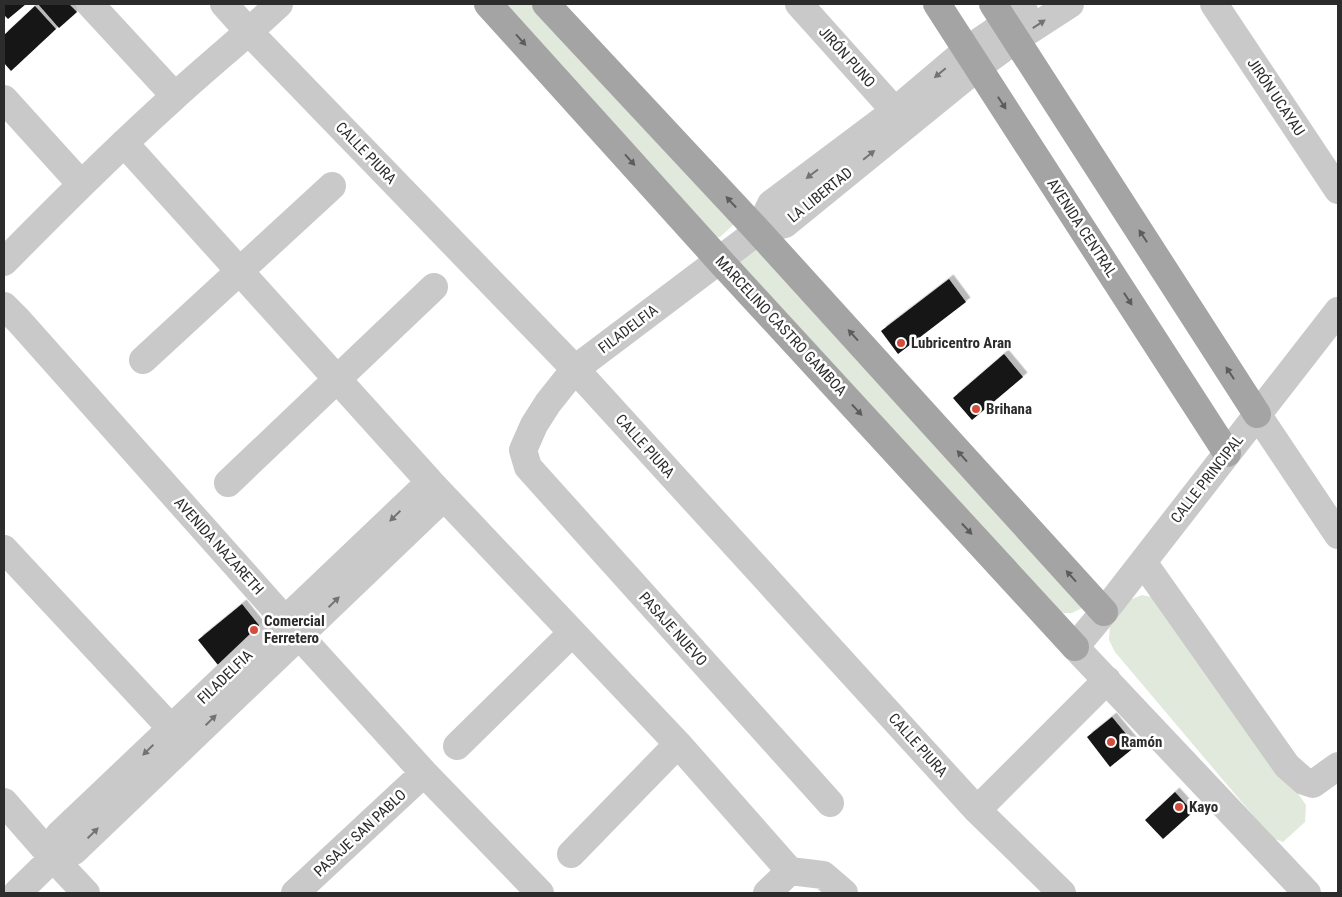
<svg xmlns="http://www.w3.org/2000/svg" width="1342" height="897" viewBox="0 0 1342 897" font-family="'Roboto Condensed',sans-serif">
  <defs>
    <filter id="shadow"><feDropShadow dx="4.5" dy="-4.5" stdDeviation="0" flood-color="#0004"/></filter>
  </defs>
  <rect width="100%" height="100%" fill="#fff"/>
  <!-- green -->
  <path fill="#e0e9db" d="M 495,4 L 537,4 L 734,216 L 733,225 L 720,237 L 709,237 Z
    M 750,245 L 757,245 L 1081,600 L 1082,608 L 1072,613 L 1062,613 L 736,266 Z
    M 1142,595 L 1155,598 L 1181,627 L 1306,805 L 1305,822 L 1283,842 L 1272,838 L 1115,652 L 1109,640 L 1110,623 L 1119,604 Z"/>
  <!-- building -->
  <path fill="#131313" filter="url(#shadow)" d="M 4,4 L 26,4 L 8,19 L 4,15 Z
    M 38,4 L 69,4 L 77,12 L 59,28 Z
    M 35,6 L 56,29 L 11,71 L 4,63 L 4,35 Z
    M 949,279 L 966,302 L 898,354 L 881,331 Z
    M 1004,354 L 1023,377 L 972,420 L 953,398 Z
    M 242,604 L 262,629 L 218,665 L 198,640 Z
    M 1112,717 L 1136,746 L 1110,767 L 1087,737 Z
    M 1175,792 L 1193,812 L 1163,839 L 1145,820 Z"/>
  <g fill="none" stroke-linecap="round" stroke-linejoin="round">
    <!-- minor -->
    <path stroke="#c9c9c9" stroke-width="28" d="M 90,4 L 175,96
      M 224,4 L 249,32 L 575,369 L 977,810 L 1062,893
      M 799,4 L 895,111
      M 1214,4 L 1338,190
      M 4,99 L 81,184
      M 124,143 L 430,482 L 678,744 L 790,871
      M 758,231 L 771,204 L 895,111 L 967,50 L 1024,11
      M 4,262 C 59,206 115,150 174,97 C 208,66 245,36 279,4
      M 4,306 L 19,321 L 285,620 L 424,773 L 540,893
      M 143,360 L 332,186
      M 1257,414 L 1338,535
      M 228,483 L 434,287
      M 4,549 L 183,741
      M 1143,562 L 1287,766 L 1304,781 L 1313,784 L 1338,766
      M 457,746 L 572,633
      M 4,802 L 53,858 L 86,893
      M 830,803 L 528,467 L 523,450 L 534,425 L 548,403 L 575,369 L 758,231 L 785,224 L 978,67 L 1016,39 L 1070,4
      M 977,810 L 1107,680
      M 571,854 L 678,744
      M 53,858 L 59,835 L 430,482
      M 790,871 L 823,875 L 844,893
      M 17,893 L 53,858 L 74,851 L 444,497
      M 295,893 L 424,773
      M 767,893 L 790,871
      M 1307,893 L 1075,647 L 1104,612 L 1338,311"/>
    <!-- major -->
    <path stroke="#a4a4a4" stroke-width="28" d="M 488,4 L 720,261 L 1075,647
      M 546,4 L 758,231 L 1104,612
      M 937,4 L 1227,453
      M 993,4 L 1257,414"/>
  </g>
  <!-- one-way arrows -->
  <defs><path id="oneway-solid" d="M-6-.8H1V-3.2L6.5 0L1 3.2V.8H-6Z" transform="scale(1.25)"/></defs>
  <g fill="#737373">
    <use href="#oneway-solid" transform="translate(1039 24) rotate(-33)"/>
    <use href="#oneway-solid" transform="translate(940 73) rotate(140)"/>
    <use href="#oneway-solid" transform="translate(869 155) rotate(-39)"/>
    <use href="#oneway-solid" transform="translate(812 174) rotate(143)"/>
    <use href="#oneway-solid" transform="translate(395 516) rotate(136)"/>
    <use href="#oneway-solid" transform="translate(334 602) rotate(-44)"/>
    <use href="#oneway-solid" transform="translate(211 720) rotate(-44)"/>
    <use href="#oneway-solid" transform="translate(148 750) rotate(136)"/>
    <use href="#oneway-solid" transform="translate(93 833) rotate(-44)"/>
  </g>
  <g fill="#5c5c5c">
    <use href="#oneway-solid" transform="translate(521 40) rotate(48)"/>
    <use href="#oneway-solid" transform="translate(1002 103) rotate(57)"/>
    <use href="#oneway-solid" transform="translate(630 160) rotate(48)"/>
    <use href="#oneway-solid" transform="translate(731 202) rotate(-133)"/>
    <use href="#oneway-solid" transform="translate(1143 236) rotate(-123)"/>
    <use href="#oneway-solid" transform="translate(1128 299) rotate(57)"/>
    <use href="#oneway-solid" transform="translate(853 335) rotate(-132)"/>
    <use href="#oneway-solid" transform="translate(1230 373) rotate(-123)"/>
    <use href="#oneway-solid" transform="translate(857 410) rotate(47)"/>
    <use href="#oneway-solid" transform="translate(962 456) rotate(-132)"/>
    <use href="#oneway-solid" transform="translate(967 529) rotate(47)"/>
    <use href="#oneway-solid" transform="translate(1071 576) rotate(-132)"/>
  </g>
  <!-- markers -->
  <g fill="#d34d3f" stroke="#fff" stroke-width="2">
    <circle cx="901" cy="343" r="5"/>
    <circle cx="976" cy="409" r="5"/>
    <circle cx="254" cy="630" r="5"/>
    <circle cx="1111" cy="742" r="5"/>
    <circle cx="1179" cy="807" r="5"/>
  </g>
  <g text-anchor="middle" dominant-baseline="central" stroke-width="5" stroke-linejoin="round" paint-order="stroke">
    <!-- street labels -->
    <g font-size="15" fill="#2c2c2c" stroke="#fff">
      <text transform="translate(847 57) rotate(48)">JIRÓN PUNO</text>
      <text transform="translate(1276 97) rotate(56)">JIRÓN UCAYAU</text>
      <text transform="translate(366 153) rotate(46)">CALLE PIURA</text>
      <text transform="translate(820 195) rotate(-39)">LA LIBERTAD</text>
      <text transform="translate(1082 228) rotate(57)">AVENIDA CENTRAL</text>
      <text transform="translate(781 326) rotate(47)">MARCELINO CASTRO GAMBOA</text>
      <text transform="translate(628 329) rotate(-37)">FILADELFIA</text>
      <text transform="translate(645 446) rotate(48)">CALLE PIURA</text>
      <text transform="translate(1207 479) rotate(-52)">CALLE PRINCIPAL</text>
      <text transform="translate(219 546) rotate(48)">AVENIDA NAZARETH</text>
      <text transform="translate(673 629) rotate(48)">PASAJE NUEVO</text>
      <text transform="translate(225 677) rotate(-44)">FILADELFIA</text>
      <text transform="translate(918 745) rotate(48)">CALLE PIURA</text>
      <text transform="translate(360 833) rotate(-43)">PASAJE SAN PABLO</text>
    </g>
    <!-- poi labels -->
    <g font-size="15" font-weight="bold" fill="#2c2c2c" stroke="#fff" text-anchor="start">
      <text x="911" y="343">Lubricentro Aran</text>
      <text x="986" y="409">Brihana</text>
      <text x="264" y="621">Comercial<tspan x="264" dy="17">Ferretero</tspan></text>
      <text x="1121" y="742">Ramón</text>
      <text x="1189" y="807">Kayo</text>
    </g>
  </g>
  <!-- border -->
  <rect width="1342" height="897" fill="none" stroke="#2c2c2c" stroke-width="10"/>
</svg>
